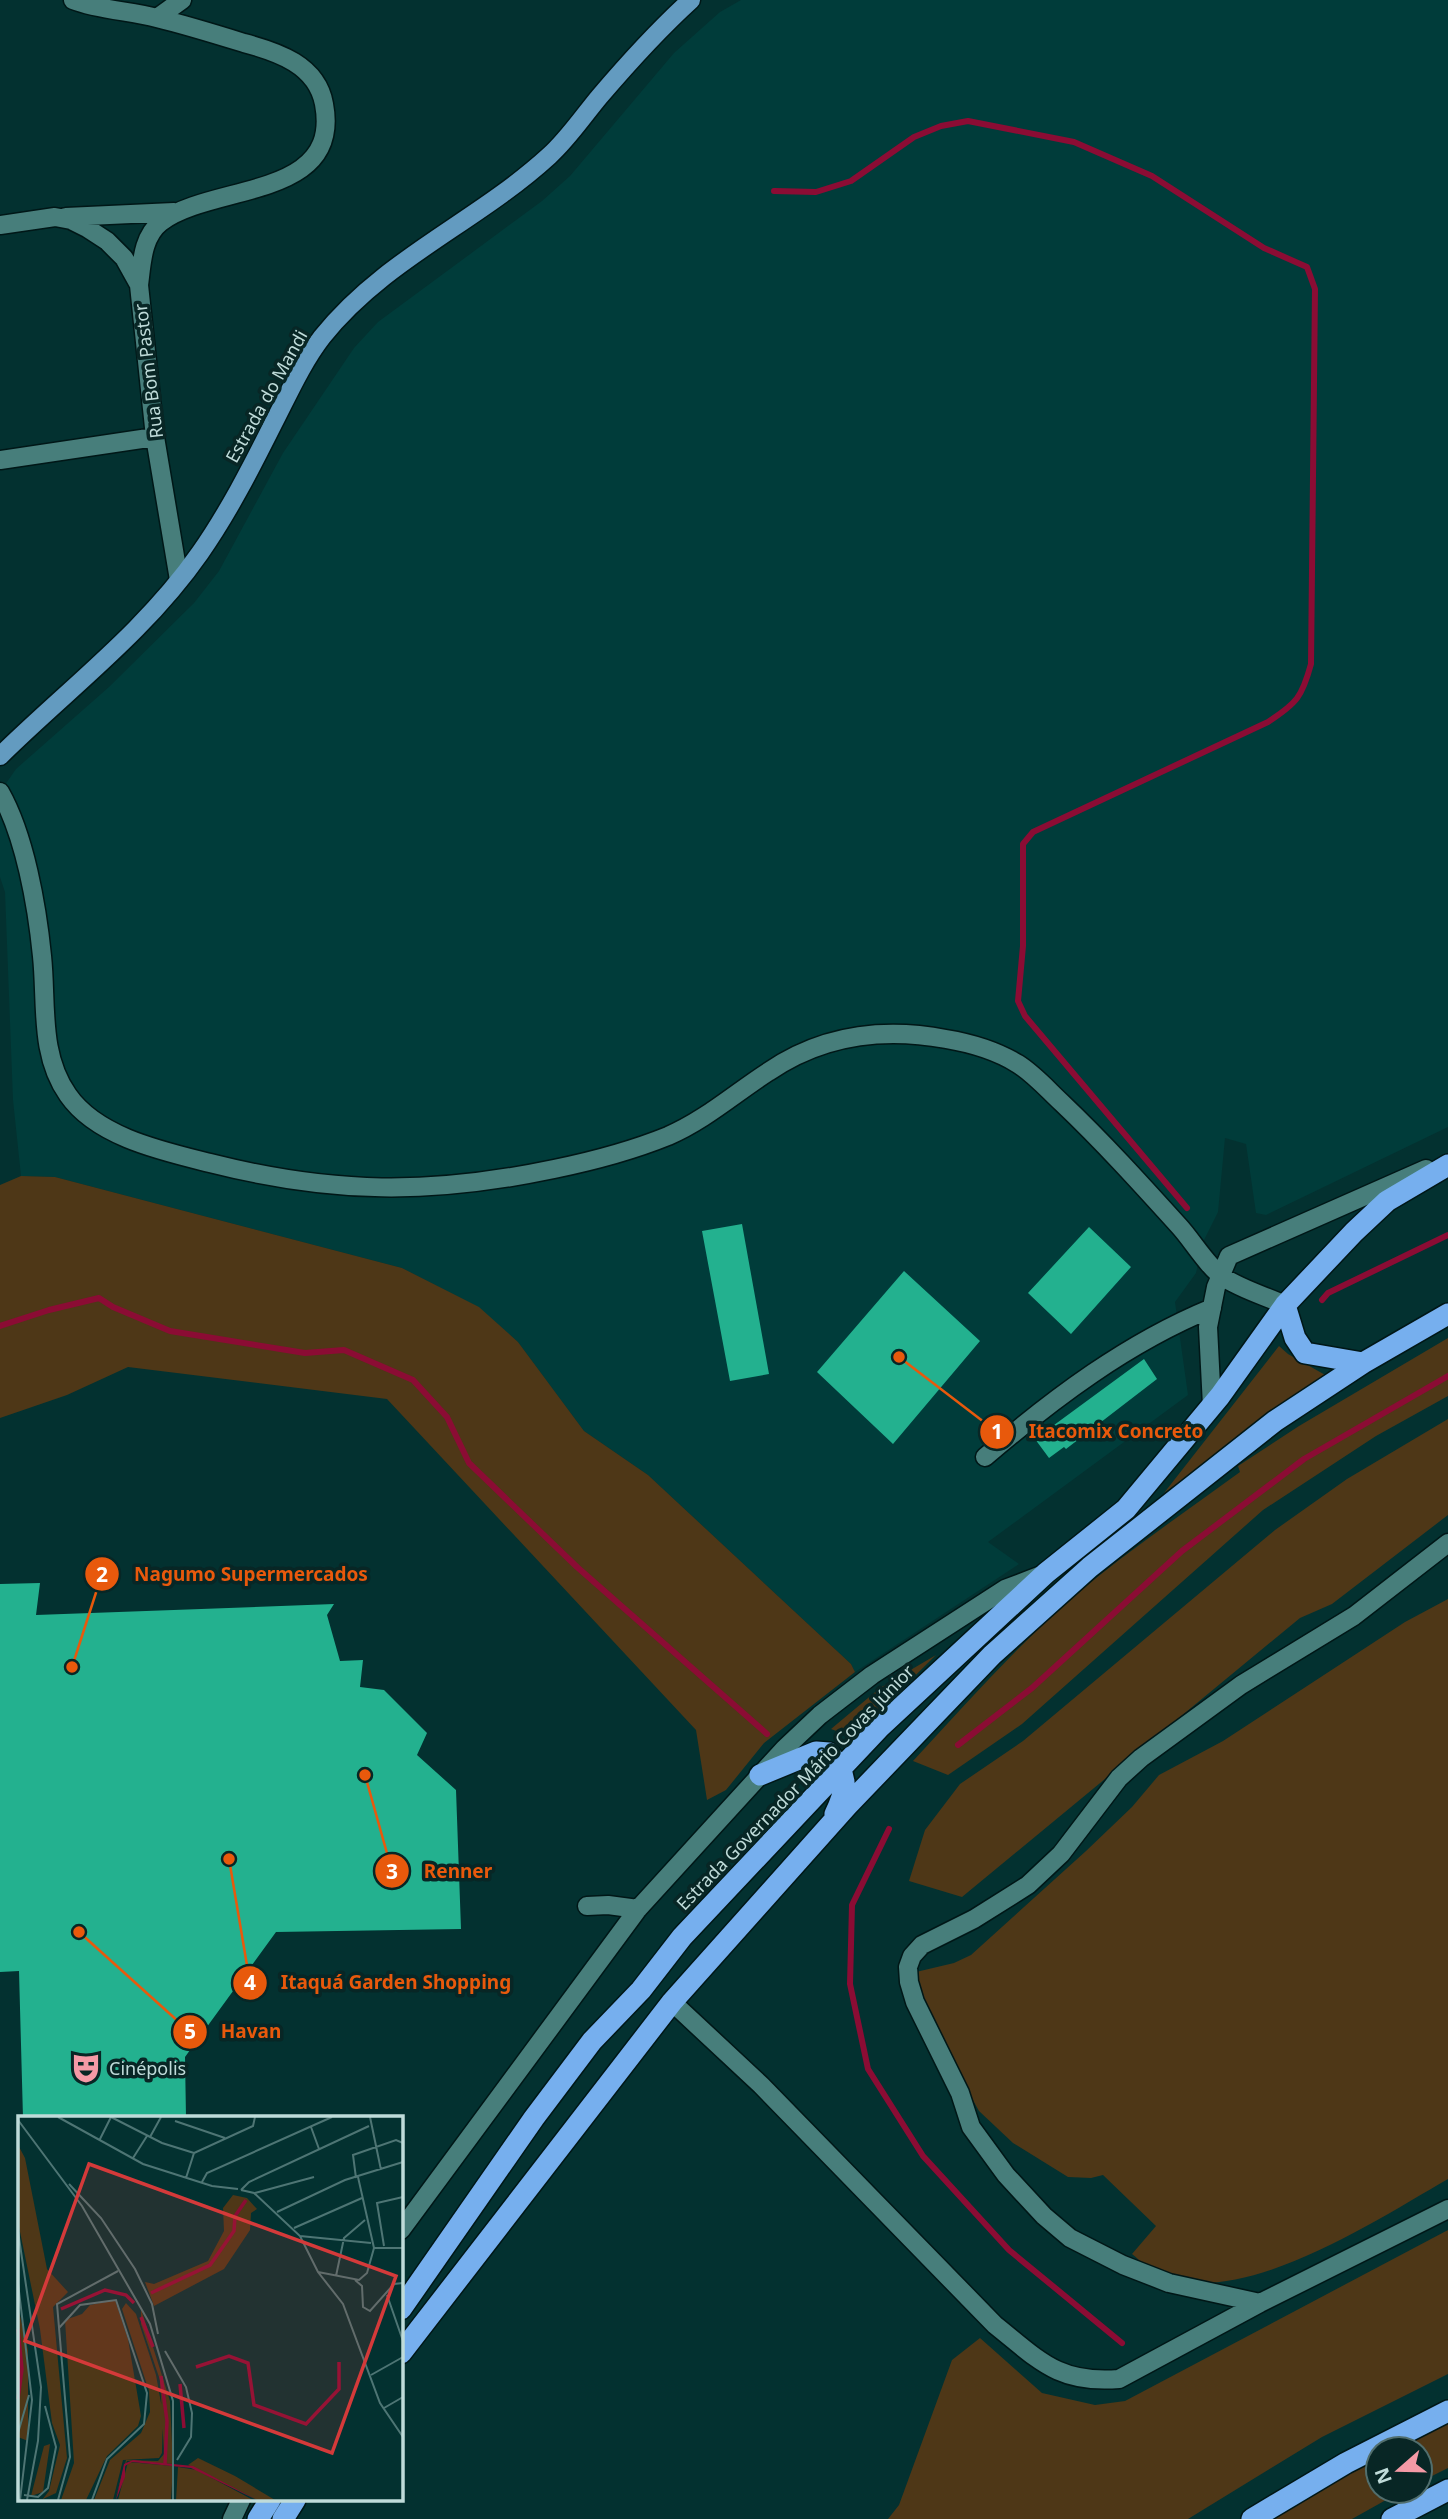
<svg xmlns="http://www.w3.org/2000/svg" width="1448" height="2519" viewBox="0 0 1448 2519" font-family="'Noto Sans',sans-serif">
  <rect width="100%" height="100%" fill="#033130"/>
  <!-- built -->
  <path fill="#003c3a" d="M 741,0 L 1448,0 L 1448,1127 L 1266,1215 L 1256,1213 L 1246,1144 L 1225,1138 L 1218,1212 L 1203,1242 L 1196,1273 L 1175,1302 L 1188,1395 L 988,1542 L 1019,1564 L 855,1672 L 851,1664 L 648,1475 L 584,1431 L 518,1342 L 478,1307 L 402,1268 L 55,1177 L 21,1176 L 13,1100 L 5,892 L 0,877 L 0,792 L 16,769 L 109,687 L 194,603 L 219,571 L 283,453 L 354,348 L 378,322 L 542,201 L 570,176 L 674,53 L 720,12 Z"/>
  <!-- green -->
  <path fill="#4e3717" d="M 21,1176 L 55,1177 L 402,1268 L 479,1307 L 518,1342 L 584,1431 L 648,1475 L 851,1664 L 855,1672 L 764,1743 L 726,1790 L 707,1800 L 696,1730 L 387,1399 L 128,1367 L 67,1395 L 0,1418 L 0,1185 Z
    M 1448,1338 L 1448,1396 L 1376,1436 L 1263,1510 L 1022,1724 L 948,1775 L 913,1761 C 965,1705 1016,1647 1073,1597 C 1126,1552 1184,1513 1240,1472 L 1238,1466 L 1299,1426 Z
    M 1279,1346 L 1288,1354 L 1327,1376 L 1164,1493 Z
    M 1448,1419 L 1448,1515 L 1332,1604 L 1300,1618 L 962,1897 L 909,1881 L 925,1830 L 960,1784 L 1023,1741 L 1275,1530 L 1347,1479 Z
    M 1448,1599 L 1448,2179 C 1376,2220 1246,2307 1162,2277 C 1151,2273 1141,2261 1132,2254 L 1156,2226 L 1103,2175 L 1091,2178 L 1068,2177 L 1013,2143 L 979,2111 L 920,2005 L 916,1972 L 954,1963 L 971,1955 L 1086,1851 L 1132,1807 L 1159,1775 L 1223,1741 L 1405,1622 Z
    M 936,1655 L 853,1737 L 831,1729 L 880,1688 Z
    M 1448,2230 L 1448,2374 L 1322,2437 L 1188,2519 L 888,2519 L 899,2505 L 952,2360 L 980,2338 L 1042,2393 L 1095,2405 L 1125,2401 Z
    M 1448,2418 L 1448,2468 L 1420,2482 L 1420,2449 L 1391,2449 Z
    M 1378,2457 L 1378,2491 L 1402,2491 L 1352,2519 L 1269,2519 Z"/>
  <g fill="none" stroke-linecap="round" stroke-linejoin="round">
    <!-- stream -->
    <path stroke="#8b0c34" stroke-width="6" d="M 774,191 L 816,192 L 851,181 L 914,137 L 941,126 L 968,121 L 1074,142 L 1152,176 L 1264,248 L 1307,267 L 1315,289 L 1311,664 C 1302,697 1297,703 1268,722 L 1033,832 L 1023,844 L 1023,946 L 1018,1001 L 1025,1016 L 1187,1208
      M 1322,1300 L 1328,1293 L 1448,1235
      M 0,1326 L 49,1310 L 99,1298 L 113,1307 L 170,1331 L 305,1353 L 344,1350 L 413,1380 L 447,1417 L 469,1463 L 577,1567 L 767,1734
      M 958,1745 L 1032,1688 L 1182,1551 L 1304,1459 L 1448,1376
      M 889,1829 L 852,1905 L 850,1984 L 868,2069 L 923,2156 L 1009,2250 L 1122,2343"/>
  </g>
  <!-- building -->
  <path fill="#23b18f" d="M 742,1224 L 769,1374 L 730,1381 L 702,1231 Z
    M 1089,1227 L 1131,1267 L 1071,1334 L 1028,1293 Z
    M 904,1271 L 980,1341 L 893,1444 L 817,1372 Z
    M 1144,1359 L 1157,1379 L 1066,1449 L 1064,1447 L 1049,1458 L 1035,1439 Z
    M 40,1583 L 36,1615 L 334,1604 L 327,1615 L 340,1661 L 363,1660 L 360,1687 L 384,1690 L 427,1733 L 417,1755 L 456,1790 L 461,1929 L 276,1932 L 185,2057 L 186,2118 L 23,2118 L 19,1971 L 0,1972 L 0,1584 Z"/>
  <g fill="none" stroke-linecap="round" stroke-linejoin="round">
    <!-- minor casing -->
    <g stroke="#001717" stroke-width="21">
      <path id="minor" d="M 73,0 C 99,10 130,11 157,18 C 186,25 215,34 244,43 C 278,52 317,65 324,104 C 342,200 213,183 161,222 C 142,237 142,263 139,285
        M 157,18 L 182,0
        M 66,217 L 174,212
        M 0,225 L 55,217 L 71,220 L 87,228 L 107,241 L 124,258 L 139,285 L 155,437 L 179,580
        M 0,460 L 155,437
        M 0,792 C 25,836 37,906 42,956 C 47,1003 39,1054 68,1095 C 97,1137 162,1151 210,1163 C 333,1194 430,1195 554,1169 C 593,1161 631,1151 668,1136 C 705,1120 734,1094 768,1072 C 822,1035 882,1027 946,1039 C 970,1043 997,1051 1018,1064 C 1034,1074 1048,1090 1062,1103 C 1103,1142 1141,1184 1179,1226 C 1192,1240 1208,1267 1223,1277 C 1241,1289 1265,1296 1285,1305
        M 1212,1406 L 1208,1327 L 1216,1287 L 1229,1256 L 1426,1169
        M 985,1457 C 1054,1398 1127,1343 1212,1308
        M 587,1906 L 608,1905 L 638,1909
        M 672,2002 L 761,2085 L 995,2325 C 1039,2360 1058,2384 1119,2379 L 1260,2303 L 1448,2209
        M 401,2230 L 638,1909 L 784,1749 L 820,1715 L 872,1675 L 1005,1589 L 1039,1576
        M 1260,2303 L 1169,2283 L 1123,2265 L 1070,2238 L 1044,2216 L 1006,2175 L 971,2127 L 960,2093 L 915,2002 L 909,1982 L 908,1967 L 912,1956 L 922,1945 L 974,1919 L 1028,1885 L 1061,1854 L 1119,1778 L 1141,1758 L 1241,1685 L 1354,1616 L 1448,1543
        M 232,2519 L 241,2500"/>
    </g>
    <!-- major casing -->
    <g stroke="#001717" stroke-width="21">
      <path id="major" d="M 0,756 C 68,689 145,632 200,553 C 228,513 251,468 273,424 C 288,395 302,363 322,337 C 384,259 477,222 549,156 C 568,139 584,115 600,96 C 629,62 658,30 691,0"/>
    </g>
    <!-- highway casing -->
    <g stroke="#001717" stroke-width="24">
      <path id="highway" d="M 1285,1305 L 1295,1338 L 1305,1353 L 1363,1363
        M 760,1775 L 816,1752 L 829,1753 C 848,1776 848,1787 835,1814
        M 401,2309 L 534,2118 L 592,2041 L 641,1990 L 682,1937 L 880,1727 L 1046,1573 L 1126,1509 L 1220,1396 L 1285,1305 L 1354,1232 L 1387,1201 L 1448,1165
        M 401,2353 L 672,2002 L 847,1806 L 992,1655 L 1090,1567 L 1275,1421 L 1363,1363 L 1448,1314
        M 258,2519 L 270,2500
        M 283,2519 L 295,2500
        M 1252,2519 L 1346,2463 L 1448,2411
        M 1392,2519 L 1448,2490"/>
    </g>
    <!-- minor -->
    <use href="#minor" stroke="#477e7b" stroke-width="18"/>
    <!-- major -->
    <use href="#major" stroke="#639bc0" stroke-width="18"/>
    <!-- highway -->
    <use href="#highway" stroke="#76afee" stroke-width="21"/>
  </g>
  <!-- icons -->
  <defs>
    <g id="theatre-bare" transform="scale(2.415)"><path d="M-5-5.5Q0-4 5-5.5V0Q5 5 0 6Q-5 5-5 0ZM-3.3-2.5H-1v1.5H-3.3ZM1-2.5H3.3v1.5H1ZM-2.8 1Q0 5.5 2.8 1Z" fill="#f49aa6" stroke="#082625" stroke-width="2.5" paint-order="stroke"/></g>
  </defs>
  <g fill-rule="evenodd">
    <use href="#theatre-bare" x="86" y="2068"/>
  </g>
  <g text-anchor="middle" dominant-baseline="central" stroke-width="7" stroke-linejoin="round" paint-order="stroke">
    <!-- street labels -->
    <g font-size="18" fill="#bfdbd9" stroke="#082625">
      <text transform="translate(148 371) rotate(-97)">Rua Bom Pastor</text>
      <text transform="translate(266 396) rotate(-61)">Estrada do Mandi</text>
      <text transform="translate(795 1787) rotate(-46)">Estrada Governador Mário Covas Júnior</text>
    </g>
    <!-- poi labels -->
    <g font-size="18" fill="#bfdbd9" stroke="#082625" text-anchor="start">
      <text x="109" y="2068">Cinépolis</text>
    </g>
  </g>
  <!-- overview -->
  <g transform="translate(18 2116)">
    <rect width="385" height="385" fill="#033130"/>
    <path d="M 0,29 L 7,42 L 29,153 L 50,176 L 35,191 L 49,342 L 38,377 L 23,384 L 17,383 L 24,384 L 31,375 L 42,329 L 34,307 L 22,213 L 0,106 ZM 215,79 L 229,82 L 239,93 L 233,97 L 232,114 L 206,153 L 136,190 L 127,166 L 136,168 L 190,145 L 206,115 L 205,92 ZM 97,184 L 110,223 L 123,300 L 120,310 L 89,340 L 68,384 L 43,384 L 56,347 L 47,204 L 64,198 L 72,189 ZM 108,187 L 118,198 L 138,259 L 145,298 L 144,337 L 141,342 L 105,344 L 95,384 L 76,384 L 92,344 L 123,317 L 132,296 L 131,275 L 104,193 ZM 0,191 L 10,234 L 10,325 L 0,321 ZM 123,193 L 152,285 L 155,348 L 109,345 L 97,384 L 108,344 L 140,345 L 146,338 L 142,264 L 123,208 ZM 32,328 L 25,376 L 13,380 L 26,330 ZM 180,342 L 217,360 L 257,384 L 239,384 L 170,349 ZM 110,346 L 155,350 L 153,384 L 100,384 ZM 160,351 L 179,354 L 235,384 L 158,384 Z" fill="#4e3717"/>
    <path d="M 115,344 L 175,350 L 239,384 L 173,352 L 114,346 L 107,350 L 107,361 L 98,384 L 106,348 Z" fill="#8b0c34"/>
    <path fill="none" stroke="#8b0c34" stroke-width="3.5" d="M 133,177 L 192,149 L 216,115 L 217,100 L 228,84M 43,193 L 87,174 L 108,179 L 116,187M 123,201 L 135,231M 0,213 L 4,253 L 0,283M 178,251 L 211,240 L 230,247 L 236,289 L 288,308 L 321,273 L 321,246M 143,260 L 149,305 L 147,348M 162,268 L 166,312"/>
    <path fill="none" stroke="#4e7574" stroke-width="2" d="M 40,1 L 125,48 L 194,70 L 220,73M 93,1 L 144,27 L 176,37M 352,1 L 363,54M 0,4 L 64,90 L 132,208 L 155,285 L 155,384M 157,5 L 207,22M 293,11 L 301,33M 132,21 L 143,1M 82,23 L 93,1M 115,42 L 129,20M 340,61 L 356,132M 168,62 L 176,37 L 235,10 L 237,1M 338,62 L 335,39 L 378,24 L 385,27M 184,66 L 189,57 L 314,1M 51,68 L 83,102 L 117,153 L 134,188 L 140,218M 223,74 L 231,66 L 351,10M 223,74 L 236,77 L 282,120 L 300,156 L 325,188 L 362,287 L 385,321M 237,77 L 296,61M 259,96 L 327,64 L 385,46M 276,112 L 344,82M 0,115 L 23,271 L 20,325 L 9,384M 282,120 L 353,127M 366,130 L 359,87 L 385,81M 300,156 L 341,164 L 349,157 L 356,132 L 385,132M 318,160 L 326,122 L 347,104M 337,164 L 344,170 L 345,191 L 352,195 L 376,168 L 385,167M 0,167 L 14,284 L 2,384M 369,179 L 385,225M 41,212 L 62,189 L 98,184 L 129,277 L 126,308 L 89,343 L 74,384M 147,235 L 168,271 L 174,297 L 173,321 L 159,344M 353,259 L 385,241M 366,292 L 385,281M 0,317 L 11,279M 6,379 L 20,381 L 30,372 L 38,331 L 27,290M 40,384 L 52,341 L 39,188 L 100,155"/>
    <path fill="#d43a3a" fill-opacity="0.15" stroke="#d43a3a" stroke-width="3.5" d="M 71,48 L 378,160 L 314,337 L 7,225 Z"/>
    <rect width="385" height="385" fill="none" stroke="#bfdbd9" stroke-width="3.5"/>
  </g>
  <!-- callouts -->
  <path fill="none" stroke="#e8590c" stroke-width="2.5" d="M899 1357L997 1432M72 1667L102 1574M365 1775L392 1871M229 1859L250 1983M79 1932L190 2032"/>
  <g fill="#e8590c" stroke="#082625" stroke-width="2.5">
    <circle cx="899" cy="1357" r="7"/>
    <circle cx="72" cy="1667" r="7"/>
    <circle cx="365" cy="1775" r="7"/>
    <circle cx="229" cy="1859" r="7"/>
    <circle cx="79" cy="1932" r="7"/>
    <circle cx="997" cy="1432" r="18"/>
    <circle cx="102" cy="1574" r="18"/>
    <circle cx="392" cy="1871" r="18"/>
    <circle cx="250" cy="1983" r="18"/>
    <circle cx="190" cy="2032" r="18"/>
  </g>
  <g font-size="21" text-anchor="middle" font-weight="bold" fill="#fff">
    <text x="997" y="1439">1</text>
    <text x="102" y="1582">2</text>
    <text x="392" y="1879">3</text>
    <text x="250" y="1990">4</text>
    <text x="190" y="2039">5</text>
  </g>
  <g font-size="19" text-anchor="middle" font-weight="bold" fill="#e8590c" stroke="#082625" stroke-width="7" stroke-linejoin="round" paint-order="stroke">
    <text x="1116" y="1438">Itacomix Concreto</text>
    <text x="251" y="1581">Nagumo Supermercados</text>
    <text x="458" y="1878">Renner</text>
    <text x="396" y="1989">Itaquá Garden Shopping</text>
    <text x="251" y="2038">Havan</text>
  </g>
  <!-- north arrow -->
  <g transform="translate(1399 2470) rotate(250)"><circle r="33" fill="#082625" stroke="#516e6d" stroke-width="2"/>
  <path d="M0-5L12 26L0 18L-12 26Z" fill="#f49aa6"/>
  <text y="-10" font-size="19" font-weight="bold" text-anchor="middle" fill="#bfdbd9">N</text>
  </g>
</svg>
